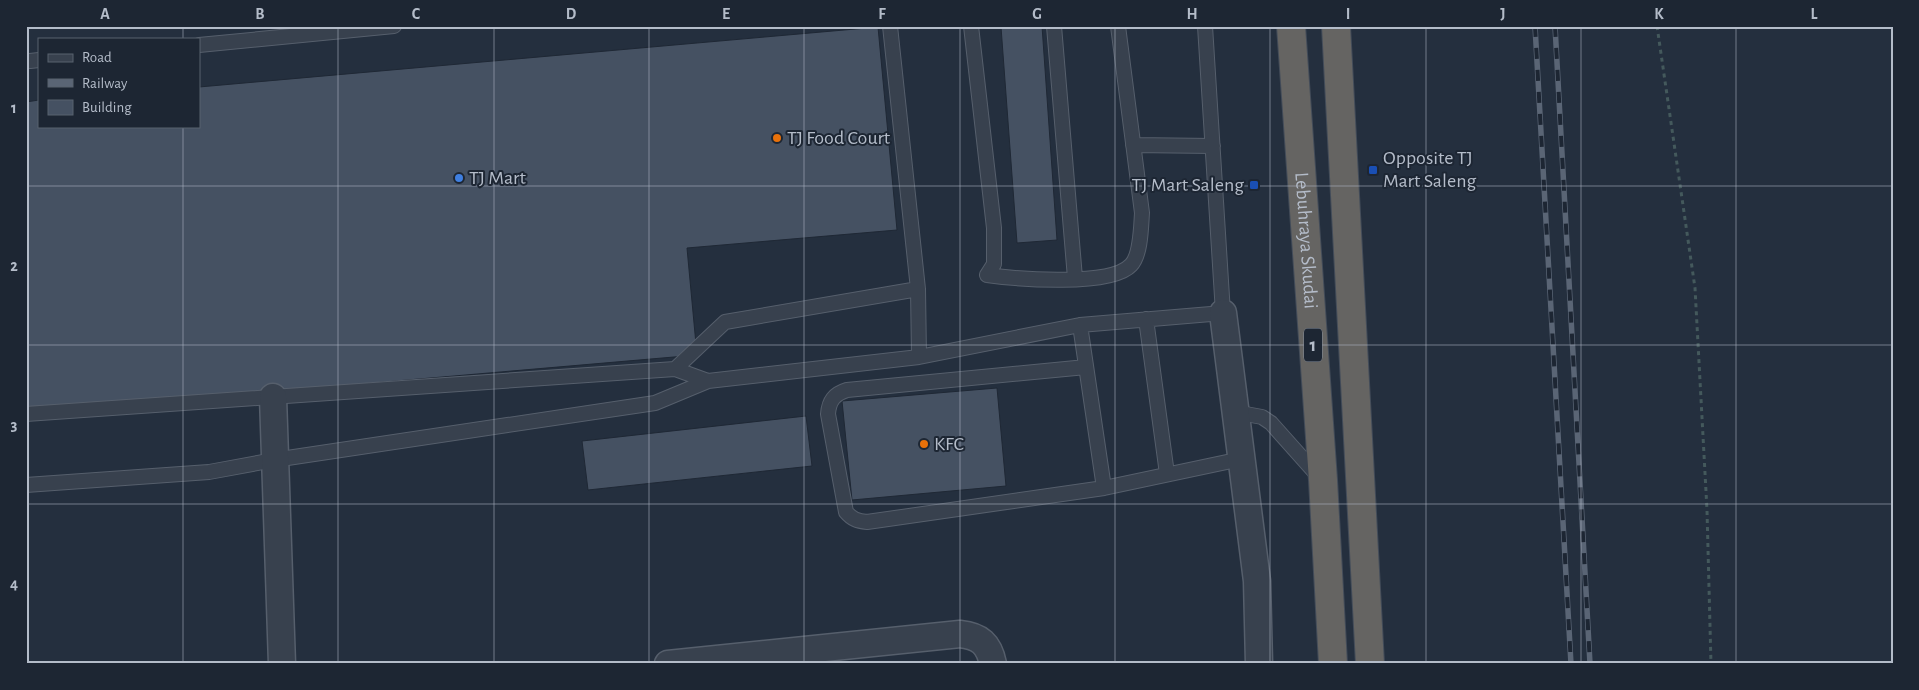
<svg xmlns="http://www.w3.org/2000/svg" width="1919" height="690" viewBox="0 0 1919 690" font-family="'Alegreya Sans',sans-serif">
  <rect width="100%" height="100%" fill="#242f3e"/>
  <!-- building -->
  <path fill="#455162" stroke="#1f2835" d="M 1042,26 L 1057,240 L 1017,243 L 1001,27 Z
    M 878,27 L 897,230 L 687,248 L 697,355 L 26,413 L 26,102 L 39,100 L 39,126 L 199,126 L 199,87 Z
    M 997,388 L 1006,486 L 852,500 L 842,401 Z
    M 806,416 L 812,466 L 588,490 L 582,441 Z"/>
  <g fill="none" stroke-linecap="round" stroke-linejoin="round">
    <!-- service casing -->
    <g stroke="#565f6c" stroke-width="16">
      <path id="service" d="M 890,26 L 918,289 L 919,357
        M 971,26 L 994,228 L 994,264 L 987,275
        M 1054,26 L 1075,278
        M 199,45 L 394,26
        M 30,61 L 39,60
        M 1133,145 L 1213,146
        M 987,275 C 1016,279 1111,287 1131,265 C 1141,255 1141,226 1142,213 L 1118,26
        M 1146,319 L 1167,474
        M 1080,325 L 1104,488
        M 1086,367 L 847,390 C 834,394 829,401 828,414 L 846,512 C 852,519 857,521 867,522 L 1104,488 L 1241,459
        M 675,369 L 725,322 L 918,289
        M 1235,412 L 1262,417 L 1271,423 L 1320,478
        M 26,414 L 675,369 L 708,381
        M 26,485 L 209,472 L 274,460 L 655,403 L 708,381 L 919,357 L 1080,325 L 1223,313 L 1205,26"/>
    </g>
    <!-- minor casing -->
    <g stroke="#565f6c" stroke-width="29">
      <path id="minor" d="M 1223,313 L 1257,581 L 1259,664
        M 273,397 L 282,664
        M 668,664 L 960,634 C 980,636 989,644 993,664"/>
    </g>
    <!-- trunk casing -->
    <g stroke="#434c59" stroke-width="30">
      <g id="trunk">
        <path id="s1" d="M 1291,26 L 1323,480 L 1333,664"/>
        <path d="M 1336,26 L 1370,664"/>
      </g>
    </g>
    <!-- path -->
    <path stroke="#44595c" stroke-width="3" stroke-dasharray="4 4" stroke-linecap="butt" d="M 1657,26 L 1695,288 L 1707,510 L 1711,664"/>
    <!-- service -->
    <use href="#service" stroke="#38414e" stroke-width="14"/>
    <!-- minor -->
    <use href="#minor" stroke="#38414e" stroke-width="26"/>
    <!-- trunk -->
    <use href="#trunk" stroke="#656462" stroke-width="28"/>
    <!-- rail casing -->
    <g stroke="#5a6575" stroke-width="5.5">
      <path id="rail" d="M 1535,26 L 1571,664
        M 1555,26 L 1590,664"/>
    </g>
    <!-- rail -->
    <use href="#rail" stroke="#1d2633" stroke-width="4" stroke-dasharray="11" stroke-linecap="butt"/>
  </g>
  <!-- grid -->
  <path fill="none" stroke="#b4bcc9" stroke-width="1" stroke-opacity="0.55" d="M 183,26 L 183,39M 338,26 L 338,664M 494,26 L 494,664M 649,26 L 649,664M 804,26 L 804,664M 960,26 L 960,664M 1115,26 L 1115,664M 1270,26 L 1270,664M 1426,26 L 1426,664M 1581,26 L 1581,664M 1736,26 L 1736,664M 183,126 L 183,664M 26,186 L 1893,186M 26,345 L 1893,345M 26,504 L 1893,504"/>
  <!-- markers -->
  <g fill="#e8710a" stroke="#1d2633" stroke-width="2">
    <circle cx="777" cy="138" r="5"/>
    <circle cx="924" cy="444" r="5"/>
  </g>
  <g fill="#1a4fb4" stroke="#1d2633" stroke-width="2">
    <rect x="1368" y="165" width="10" height="10" rx="2.5"/>
    <rect x="1249" y="180" width="10" height="10" rx="2.5"/>
  </g>
  <circle fill="#3f7fe0" stroke="#1d2633" stroke-width="2" cx="459" cy="178" r="5"/>
  <g text-anchor="middle" dominant-baseline="central" stroke-width="4" stroke-linejoin="round" paint-order="stroke">
    <!-- shield labels -->
    <rect fill="#1d2633" stroke="#878f9c" stroke-width="1" x="1304" y="328.5" width="18" height="33" rx="4"/>
    <g font-size="19" font-weight="bold" fill="#b4bcc9">
      <text x="1313" y="345">1</text>
    </g>
    <!-- poi labels -->
    <g font-size="20" fill="#b4bcc9" stroke="#1d2633" text-anchor="start">
      <text x="787" y="138">TJ Food Court</text>
      <text x="1383" y="158">Opposite TJ<tspan x="1383" dy="23">Mart Saleng</tspan></text>
      <text x="469" y="178">TJ Mart</text>
      <text x="1244" y="185" text-anchor="end">TJ Mart Saleng</text>
      <text x="934" y="444">KFC</text>
    </g>
    <!-- street labels -->
    <g font-size="20" fill="#b4bcc9" stroke="#1d2633">
      <text stroke="none"><textPath href="#s1" startOffset="215">Lebuhraya Skudai</textPath></text>
    </g>
  </g>
  <!-- border -->
  <rect width="1919" height="690" fill="none" stroke="#1d2633" stroke-width="55"/>
  <!-- legend -->
  <rect x="38" y="38" width="162" height="90" fill="#1d2633" stroke="#59626f"/>
  <rect x="48" y="54" width="25" height="8" fill="#38414e" stroke="#59626f"/>
  <text x="82" y="62" font-size="15" fill="#b4bcc9">Road</text>
  <rect x="48" y="79" width="25" height="8" fill="#5a6575" stroke="#59626f"/>
  <text x="82" y="88" font-size="15" fill="#b4bcc9">Railway</text>
  <rect x="48" y="100" width="25" height="15" fill="#455162" stroke="#59626f"/>
  <text x="82" y="112" font-size="15" fill="#b4bcc9">Building</text>
  <rect x="28" y="28" width="1864" height="634" fill="none" stroke="#b4bcc9" stroke-width="2"/>
  <g font-size="16" text-anchor="middle" font-weight="bold" fill="#b4bcc9">
    <text x="105" y="19">A</text>
    <text x="260" y="19">B</text>
    <text x="416" y="19">C</text>
    <text x="571" y="19">D</text>
    <text x="726" y="19">E</text>
    <text x="882" y="19">F</text>
    <text x="1037" y="19">G</text>
    <text x="1192" y="19">H</text>
    <text x="1348" y="19">I</text>
    <text x="1503" y="19">J</text>
    <text x="1659" y="19">K</text>
    <text x="1814" y="19">L</text>
    <text x="14" y="113">1</text>
    <text x="14" y="271">2</text>
    <text x="14" y="430">3</text>
    <text x="14" y="589">4</text>
  </g>
</svg>
